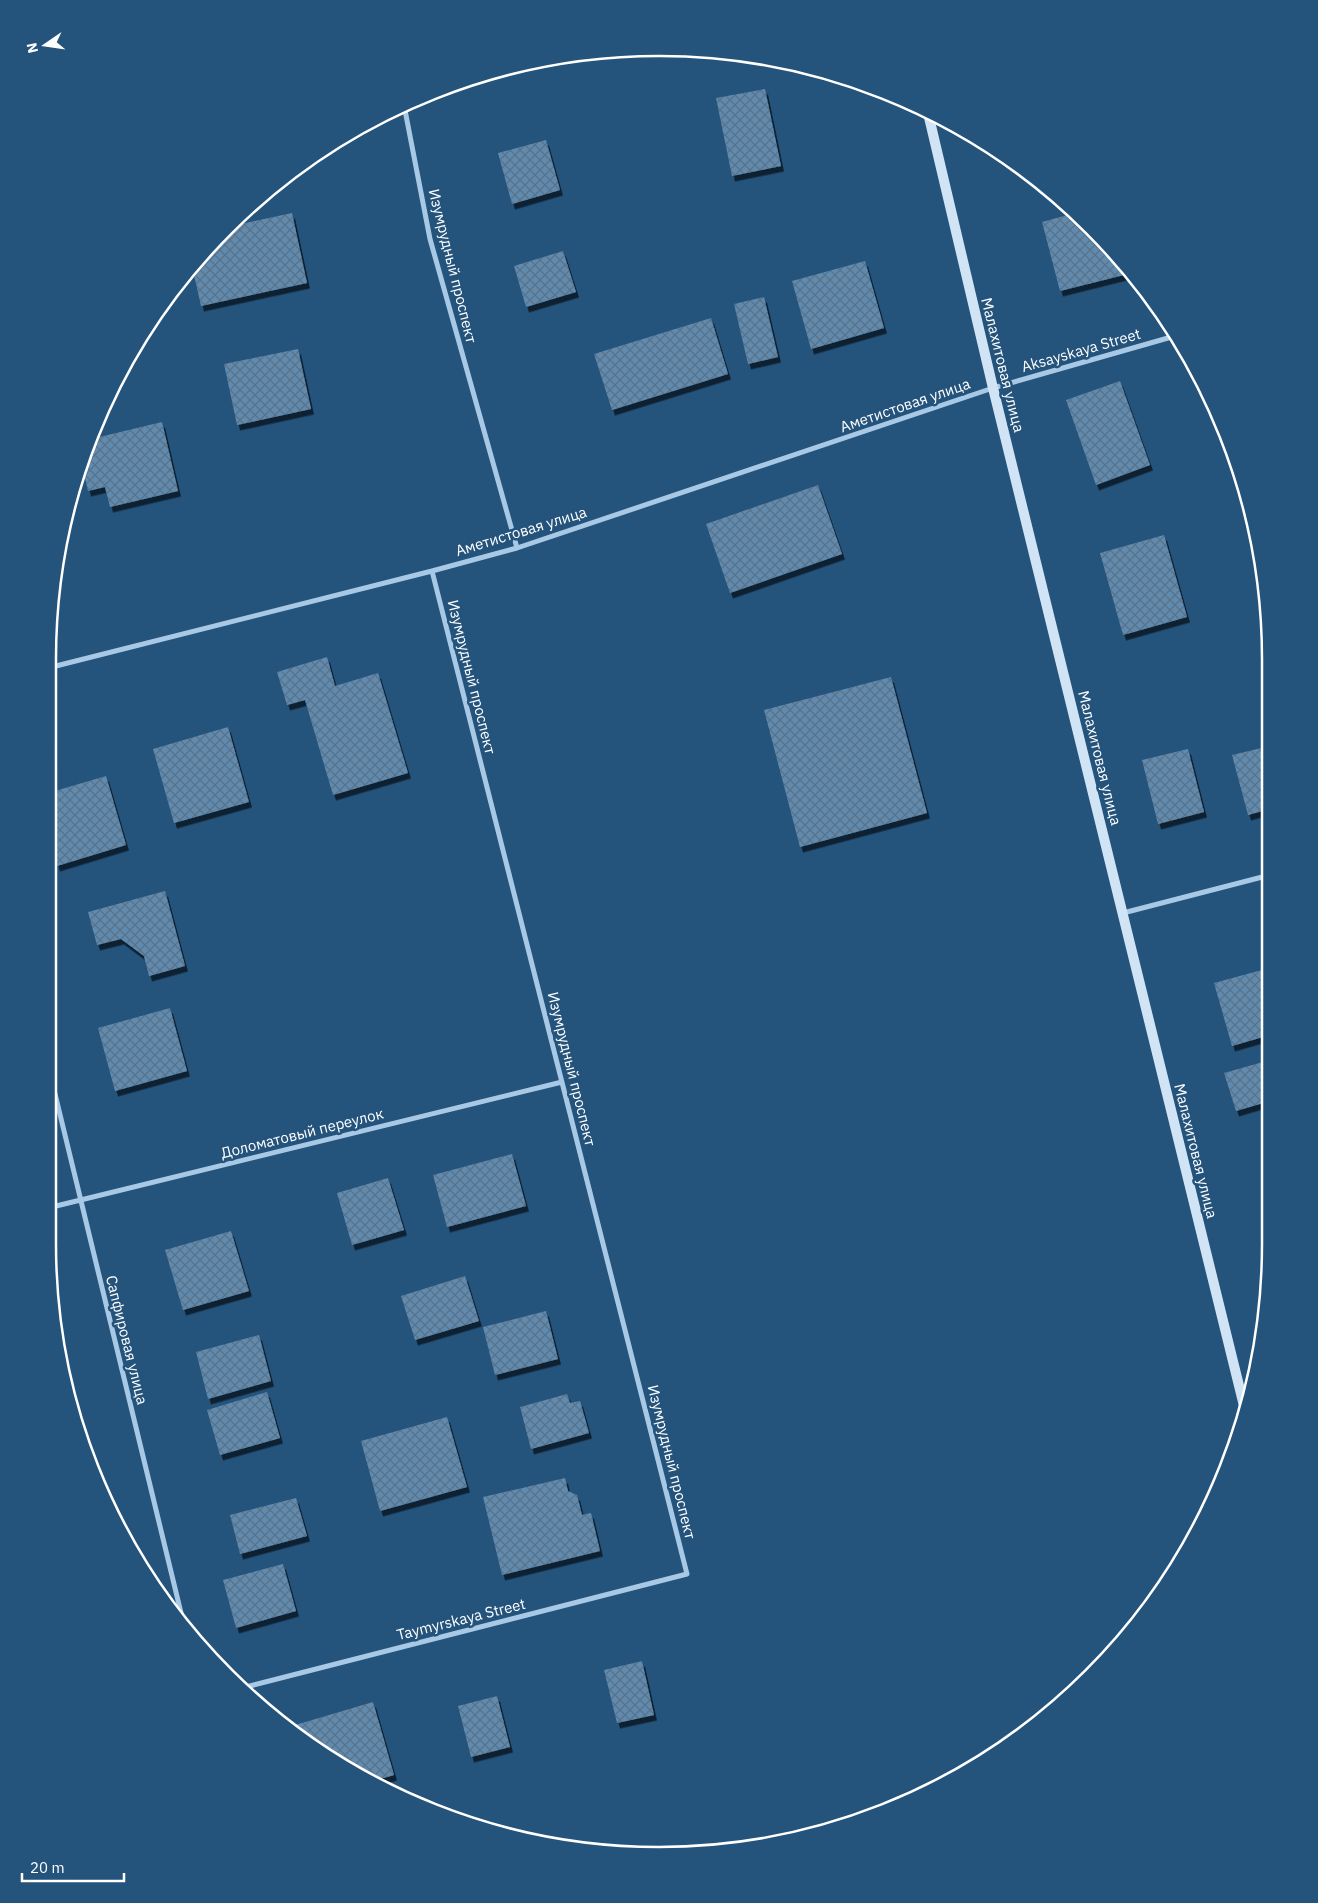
<svg xmlns="http://www.w3.org/2000/svg" width="1318" height="1903" viewBox="0 0 1318 1903" font-family="'IBM Plex Sans',sans-serif">
  <defs>
    <pattern id="building-cross-hatch" width="8" height="8" patternUnits="userSpaceOnUse" patternTransform="scale(1.25)"><rect width="8" height="8" fill="#618baf"/><path d="M0 0l8 8M0 8l8-8" fill="none" stroke="#597287"/></pattern>
    <filter id="shadow"><feDropShadow dx="3" dy="5.5" stdDeviation="0" flood-color="#0009"/></filter>
  </defs>
  <rect width="100%" height="100%" fill="#24537c"/>
  <!-- building -->
  <path fill="url(#building-cross-hatch)" filter="url(#shadow)" d="M 765,89 L 781,166 L 732,176 L 716,98 Z
    M 546,140 L 560,190 L 512,204 L 498,153 Z
    M 292,213 L 307,283 L 201,306 L 193,270 L 226,227 Z
    M 1075,213 L 1092,227 L 1120,259 L 1124,275 L 1060,291 L 1042,222 Z
    M 563,251 L 576,292 L 526,307 L 514,266 Z
    M 865,261 L 884,328 L 811,349 L 792,281 Z
    M 764,297 L 778,357 L 748,364 L 734,304 Z
    M 711,318 L 728,374 L 612,410 L 594,354 Z
    M 298,349 L 311,409 L 237,425 L 224,364 Z
    M 1120,381 L 1150,465 L 1096,485 L 1066,400 Z
    M 162,422 L 178,491 L 110,507 L 105,487 L 88,491 L 81,461 L 91,439 Z
    M 818,485 L 842,554 L 730,593 L 706,524 Z
    M 1164,535 L 1187,617 L 1123,635 L 1100,553 Z
    M 327,657 L 335,686 L 378,673 L 408,773 L 333,795 L 305,700 L 287,705 L 277,672 Z
    M 891,677 L 927,813 L 800,847 L 764,710 Z
    M 228,727 L 249,802 L 174,823 L 153,749 Z
    M 1270,746 L 1270,809 L 1248,815 L 1232,755 Z
    M 1188,749 L 1204,812 L 1158,824 L 1142,760 Z
    M 106,776 L 126,845 L 57,866 L 48,835 L 48,793 Z
    M 165,891 L 185,966 L 149,976 L 144,956 L 121,939 L 97,945 L 88,912 Z
    M 1269,968 L 1270,974 L 1270,1035 L 1232,1046 L 1214,983 Z
    M 170,1008 L 187,1071 L 115,1091 L 98,1028 Z
    M 1270,1060 L 1270,1101 L 1236,1111 L 1224,1073 Z
    M 512,1154 L 526,1206 L 447,1227 L 433,1175 Z
    M 388,1178 L 404,1230 L 352,1245 L 337,1193 Z
    M 231,1231 L 249,1291 L 183,1310 L 165,1250 Z
    M 465,1276 L 479,1321 L 415,1340 L 401,1296 Z
    M 546,1311 L 558,1359 L 495,1375 L 483,1327 Z
    M 259,1335 L 271,1381 L 208,1399 L 196,1352 Z
    M 267,1392 L 280,1438 L 220,1455 L 207,1410 Z
    M 567,1394 L 570,1403 L 580,1401 L 589,1433 L 531,1449 L 520,1407 Z
    M 447,1417 L 467,1487 L 380,1511 L 361,1441 Z
    M 565,1478 L 568,1491 L 577,1495 L 582,1515 L 591,1513 L 600,1551 L 502,1575 L 483,1497 Z
    M 296,1498 L 307,1536 L 240,1554 L 230,1515 Z
    M 283,1564 L 296,1611 L 236,1628 L 223,1580 Z
    M 642,1661 L 654,1715 L 617,1723 L 604,1670 Z
    M 497,1696 L 510,1747 L 471,1757 L 458,1706 Z
    M 373,1702 L 394,1775 L 373,1781 L 320,1753 L 299,1737 L 295,1725 Z"/>
  <g fill="none" stroke-linecap="round" stroke-linejoin="round">
    <!-- street -->
    <path stroke="#a8c9e5" stroke-width="5" d="M 404,105 L 430,239 L 517,548
      M 48,668 L 432,571 L 517,548 L 993,388 L 1175,336
      M 1123,913 L 1270,875
      M 48,1065 L 183,1621
      M 48,1208 L 562,1082
      M 242,1688 L 687,1574 L 432,571"/>
    <!-- secondary -->
    <path stroke="#d1e4f5" stroke-width="10" d="M 928,113 L 993,388 L 1245,1410"/>
  </g>
  <g text-anchor="middle" dominant-baseline="central" stroke-width="5" stroke-linejoin="round" paint-order="stroke">
    <!-- street labels -->
    <g font-size="15" fill="#fff" stroke="#24537c">
      <text transform="translate(453 266) rotate(76)">Изумрудный проспект</text>
      <text transform="translate(1081 350) rotate(-16)">Aksayskaya Street</text>
      <text transform="translate(1003 365) rotate(76)">Малахитовая улица</text>
      <text transform="translate(905 405) rotate(-19)">Аметистовая улица</text>
      <text transform="translate(521 531) rotate(-17)">Аметистовая улица</text>
      <text transform="translate(472 677) rotate(76)">Изумрудный проспект</text>
      <text transform="translate(1100 758) rotate(76)">Малахитовая улица</text>
      <text transform="translate(572 1069) rotate(76)">Изумрудный проспект</text>
      <text transform="translate(302 1133) rotate(-14)">Доломатовый переулок</text>
      <text transform="translate(1196 1151) rotate(76)">Малахитовая улица</text>
      <text transform="translate(127 1340) rotate(76)">Сапфировая улица</text>
      <text transform="translate(672 1462) rotate(76)">Изумрудный проспект</text>
      <text transform="translate(461 1619) rotate(-14)">Taymyrskaya Street</text>
    </g>
  </g>
  <!-- crop -->
  <path d="M0 0H1318V1903H0ZM659 56H659A603 603 0 0 1 1262 659V1244A603 603 0 0 1 659 1847H659A603 603 0 0 1 56 1244V659A603 603 0 0 1 659 56Z" fill="#24537c" fill-rule="evenodd"/>
  <path fill="none" stroke="#fff" stroke-width="2.5" d="M659 56H659A603 603 0 0 1 1262 659V1244A603 603 0 0 1 659 1847H659A603 603 0 0 1 56 1244V659A603 603 0 0 1 659 56Z"/>
  <!-- north arrow -->
  <g transform="translate(45 45) rotate(257)" stroke="#24537c" stroke-width="4" paint-order="stroke">
  <path d="M0-4L9 19L0 12L-9 19Z" fill="#ffffff"/>
  <text y="-8" font-size="14" font-weight="bold" text-anchor="middle" fill="#ffffff">N</text>
  </g>
  <!-- scale -->
  <path d="M22 1873v8h102v-8" fill="none" stroke="#ffffff" stroke-width="2.5"/>
  <text x="30" y="1873" font-size="15" fill="#ffffff" stroke="#24537c" stroke-width="4" paint-order="stroke">20 m</text>
</svg>
